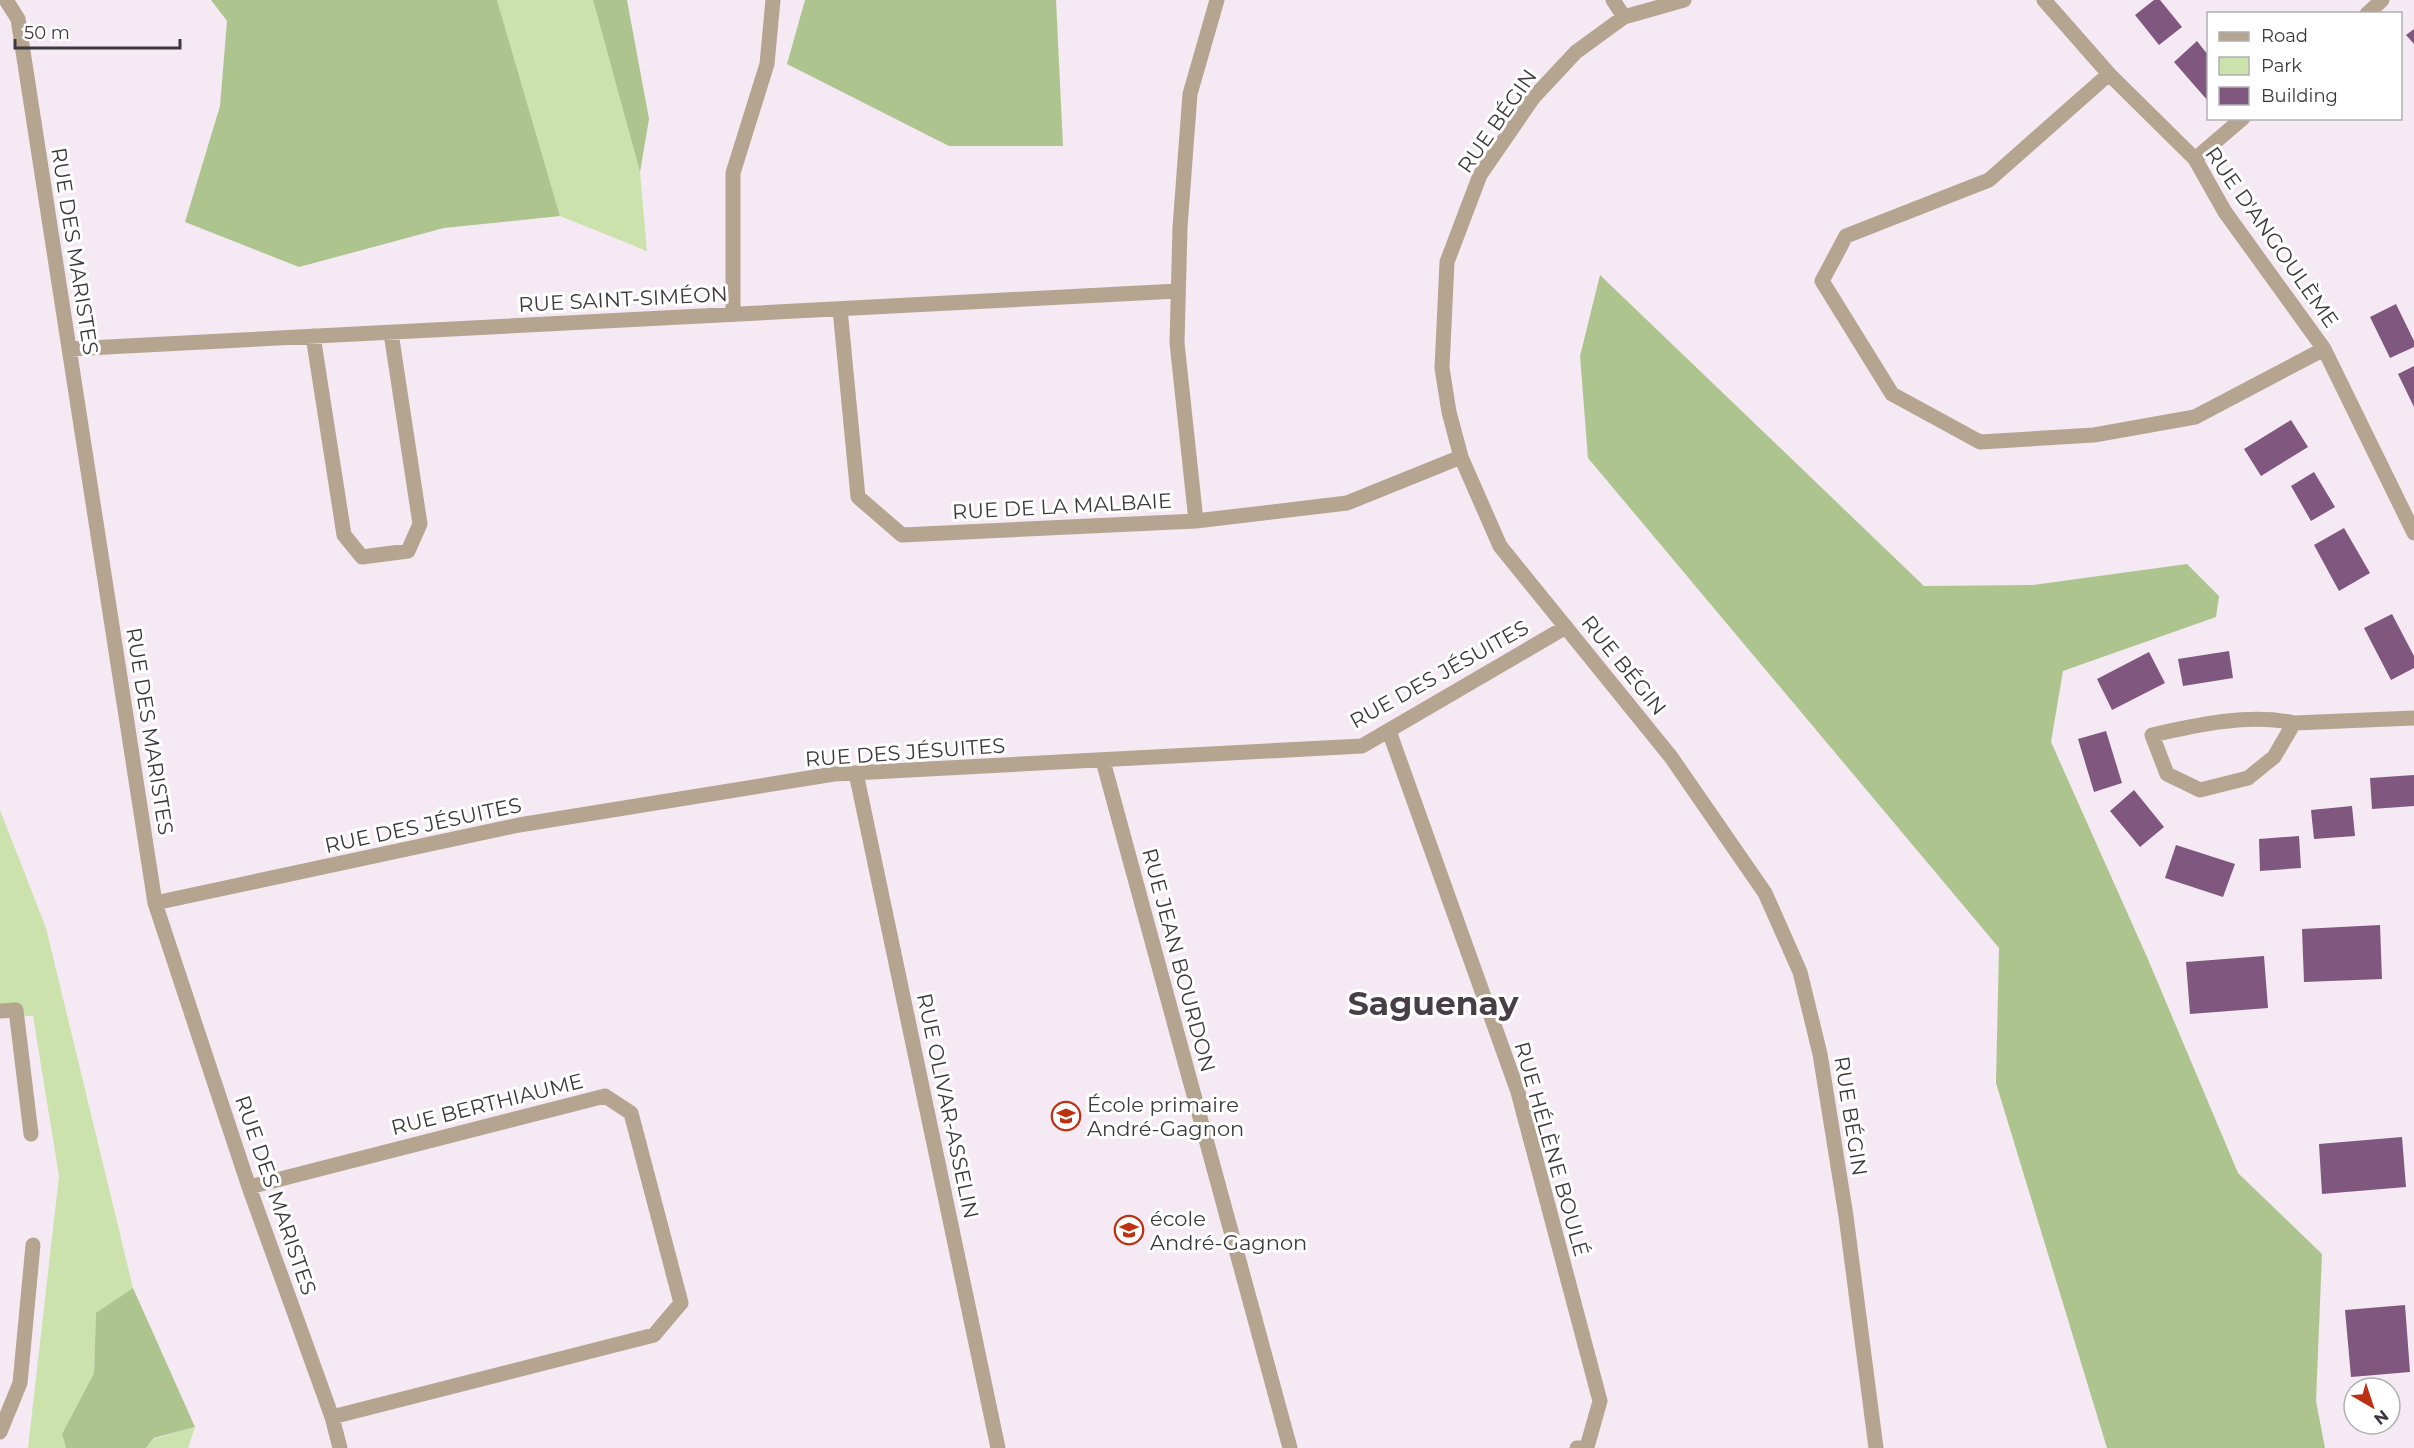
<svg xmlns="http://www.w3.org/2000/svg" width="2414" height="1448" viewBox="0 0 2414 1448" font-family="Montserrat,sans-serif">
  <rect width="100%" height="100%" fill="#f5e9f4"/>
  <!-- green -->
  <path fill="#cbe2ac" d="M 497,0 L 593,0 L 640,172 L 647,251 L 560,216 Z
    M 0,810 L 46,928 L 133,1288 L 96,1314 L 94,1373 L 62,1434 L 66,1448 L 28,1448 L 59,1176 L 33,1016 L 0,1017 Z
    M 195,1427 L 188,1448 L 146,1448 L 154,1439 Z"/>
  <!-- forest -->
  <path fill="#adc48e" d="M 211,0 L 497,0 L 560,216 L 444,228 L 299,267 L 185,222 L 220,106 L 227,21 Z
    M 593,0 L 627,0 L 649,119 L 640,172 Z
    M 805,0 L 1056,0 L 1063,146 L 949,146 L 787,64 Z
    M 1600,275 L 1924,586 L 2033,585 L 2187,564 L 2219,596 L 2216,617 L 2063,671 L 2051,742 L 2147,957 L 2238,1173 L 2322,1254 L 2316,1401 L 2325,1448 L 2107,1448 L 1996,1083 L 1999,948 L 1588,458 L 1580,356 Z
    M 133,1288 L 195,1427 L 154,1438 L 146,1448 L 66,1448 L 62,1434 L 94,1373 L 96,1313 Z"/>
  <!-- building -->
  <path fill="#80577e" d="M 2154,0 L 2160,0 L 2182,27 L 2159,45 L 2135,15 Z
    M 2414,29 L 2414,44 L 2406,35 Z
    M 2197,41 L 2208,55 L 2208,101 L 2174,62 Z
    M 2396,304 L 2414,341 L 2414,347 L 2390,358 L 2370,317 Z
    M 2414,366 L 2414,407 L 2398,374 Z
    M 2291,420 L 2308,447 L 2261,476 L 2244,449 Z
    M 2314,472 L 2335,507 L 2311,521 L 2291,486 Z
    M 2344,528 L 2370,573 L 2339,591 L 2314,545 Z
    M 2392,614 L 2414,656 L 2414,668 L 2391,680 L 2364,628 Z
    M 2229,651 L 2233,678 L 2183,686 L 2178,659 Z
    M 2149,652 L 2165,683 L 2112,710 L 2097,679 Z
    M 2106,731 L 2122,783 L 2094,792 L 2078,739 Z
    M 2414,775 L 2414,806 L 2372,809 L 2370,778 Z
    M 2134,790 L 2164,827 L 2140,847 L 2110,811 Z
    M 2352,806 L 2355,836 L 2314,839 L 2311,810 Z
    M 2299,836 L 2301,868 L 2260,871 L 2259,839 Z
    M 2176,845 L 2235,864 L 2223,897 L 2165,878 Z
    M 2380,925 L 2382,979 L 2304,982 L 2302,929 Z
    M 2264,956 L 2268,1008 L 2190,1014 L 2186,962 Z
    M 2402,1137 L 2406,1187 L 2322,1194 L 2319,1144 Z
    M 2405,1305 L 2410,1372 L 2351,1377 L 2345,1310 Z"/>
  <g fill="none" stroke-linecap="round" stroke-linejoin="round">
    <!-- minor -->
    <path stroke="#b5a490" stroke-width="15" d="M 6,0 L 18,19 L 155,903 L 249,1187 L 332,1417 L 340,1448
      M 1613,0 L 1624,17
      M 1684,0 L 1624,17 L 1576,52 L 1533,98 L 1480,175 L 1447,262 L 1442,368 L 1449,412 L 1461,457 L 1500,546 L 1671,757 L 1765,893 L 1800,972 L 1820,1054 L 1846,1216 L 1876,1448
      M 2044,0 L 2109,74 L 2195,159 L 2225,212 L 2324,349 L 2414,533
      M 2367,14 L 2382,0
      M 2109,74 L 1989,180 L 1846,236 L 1822,281 L 1892,394 L 1980,442 L 2094,435 L 2195,417 L 2324,349
      M 2195,159 L 2243,118
      M 840,309 L 858,497 L 902,535 L 1196,521 L 1347,503 L 1461,457
      M 733,313 L 733,173 L 767,64 L 773,0
      M 313,336 L 344,535 L 362,557 L 408,551 L 420,524 L 391,333
      M 69,349 L 1178,291
      M 1196,521 L 1177,343 L 1180,227 L 1190,94 L 1217,0
      M 2294,723 L 2274,757 L 2248,778 L 2200,790 L 2167,774 L 2152,735 C 2196,725 2250,713 2294,723 L 2414,718
      M 1389,731 L 1518,1092 L 1600,1401 L 1587,1447 L 1577,1448
      M 1103,761 L 1290,1448
      M 856,773 L 998,1448
      M 155,903 L 519,825 L 834,774 L 1362,746 L 1566,627
      M 0,1011 L 16,1010 L 31,1134
      M 249,1187 L 605,1096 L 631,1113 L 681,1303 L 654,1335 L 332,1417
      M 0,1432 L 20,1383 L 33,1245"/>
  </g>
  <!-- icons -->
  <defs>
    <g id="school-ring" transform="scale(1.5)"><circle r="9.5" fill="#fff" stroke="#bc3112" stroke-width="1.5"/><path d="M0-5L7-2L0 1L-7-2ZM-4 1L0 2.5L4 1V4Q0 6-4 4Z" fill="#bc3112"/></g>
  </defs>
  <g fill-rule="evenodd">
    <use href="#school-ring" x="1066" y="1116"/>
    <use href="#school-ring" x="1129" y="1230"/>
  </g>
  <g text-anchor="middle" dominant-baseline="central" stroke-width="6" stroke-linejoin="round" paint-order="stroke">
    <!-- street labels -->
    <g font-size="21" fill="#3d393d" stroke="#fff">
      <text transform="translate(1497 121) rotate(-55)">RUE BÉGIN</text>
      <text transform="translate(2272 237) rotate(55)">RUE D'ANGOULÈME</text>
      <text transform="translate(75 251) rotate(81)">RUE DES MARISTES</text>
      <text transform="translate(623 299) rotate(-3)">RUE SAINT-SIMÉON</text>
      <text transform="translate(1062 506) rotate(-3)">RUE DE LA MALBAIE</text>
      <text transform="translate(1624 665) rotate(51)">RUE BÉGIN</text>
      <text transform="translate(1439 674) rotate(-29)">RUE DES JÉSUITES</text>
      <text transform="translate(150 731) rotate(81)">RUE DES MARISTES</text>
      <text transform="translate(905 752) rotate(-4)">RUE DES JÉSUITES</text>
      <text transform="translate(423 825) rotate(-12)">RUE DES JÉSUITES</text>
      <text transform="translate(1179 960) rotate(75)">RUE JEAN BOURDON</text>
      <text transform="translate(487 1104) rotate(-14)">RUE BERTHIAUME</text>
      <text transform="translate(948 1106) rotate(78)">RUE OLIVAR-ASSELIN</text>
      <text transform="translate(1851 1116) rotate(81)">RUE BÉGIN</text>
      <text transform="translate(1552 1149) rotate(74)">RUE HÉLÈNE BOULÉ</text>
      <text transform="translate(276 1195) rotate(71)">RUE DES MARISTES</text>
    </g>
    <!-- poi labels -->
    <g font-size="21" fill="#3d393d" stroke="#fff" text-anchor="start">
      <text x="1087" y="1104">École primaire<tspan x="1087" dy="24">André-Gagnon</tspan></text>
      <text x="1150" y="1218">école<tspan x="1150" dy="24">André-Gagnon</tspan></text>
    </g>
    <!-- town labels -->
    <g font-size="33" font-weight="bold" fill="#473e46" stroke="#fff">
      <text x="1433" y="1003">Saguenay</text>
    </g>
  </g>
  <!-- legend -->
  <rect x="2207" y="12" width="195" height="108" fill="#ffffff" stroke="#b1b0b1" stroke-width="1.5"/>
  <rect x="2219" y="32" width="30" height="9" fill="#b5a490" stroke="#b1b0b1" stroke-width="1.5"/>
  <text x="2261" y="42" font-size="18" fill="#3d393d">Road</text>
  <rect x="2219" y="57" width="30" height="18" fill="#cbe2ac" stroke="#b1b0b1" stroke-width="1.5"/>
  <text x="2261" y="72" font-size="18" fill="#3d393d">Park</text>
  <rect x="2219" y="87" width="30" height="18" fill="#80577e" stroke="#b1b0b1" stroke-width="1.5"/>
  <text x="2261" y="102" font-size="18" fill="#3d393d">Building</text>
  <!-- north arrow -->
  <g transform="translate(2372 1406) rotate(141)"><circle r="28" fill="#ffffff" stroke="#b1b0b1" stroke-width="1.5"/>
  <path d="M0-4.5L10 22L0 15L-10 22Z" fill="#bc3112"/>
  <text y="-9" font-size="16" font-weight="bold" text-anchor="middle" fill="#3d393d">N</text>
  </g>
  <!-- scale -->
  <path d="M15 39v9h165v-9" fill="none" stroke="#3d393d" stroke-width="3"/>
  <text x="24" y="39" font-size="18" fill="#3d393d" stroke="#ffffff" stroke-width="4.5" paint-order="stroke">50 m</text>
</svg>
